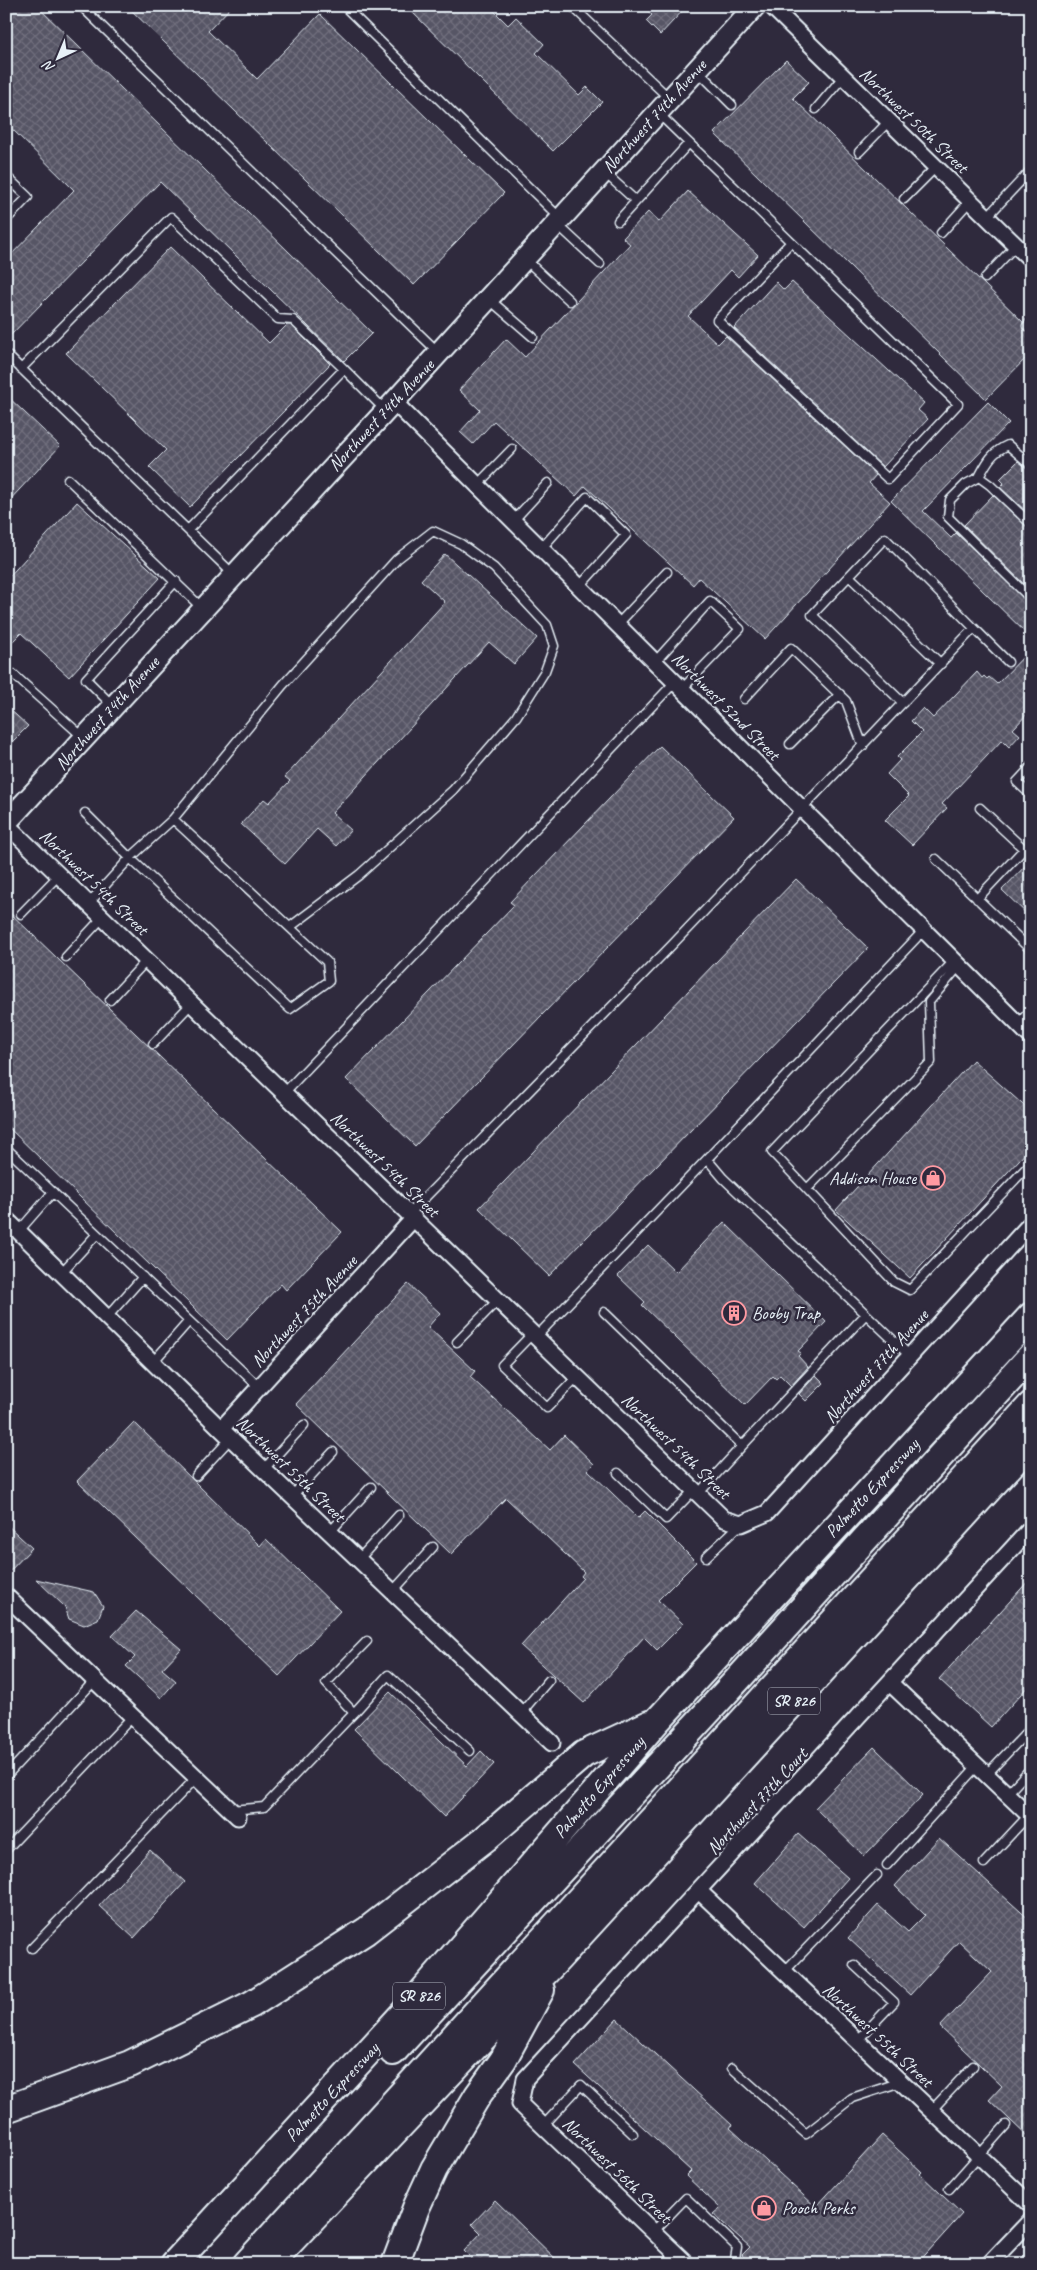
<svg xmlns="http://www.w3.org/2000/svg" width="1037" height="2270" viewBox="0 0 1037 2270" font-family="Caveat,sans-serif">
  <defs>
    <pattern id="building-cross-hatch" width="8" height="8" patternUnits="userSpaceOnUse" patternTransform="scale(1.25)"><rect width="8" height="8" fill="#575565"/><path d="M0 0l8 8M0 8l8-8" fill="none" stroke="#6f6e7c"/></pattern>
  </defs>
  <rect width="100%" height="100%" fill="#2f2a3d"/>
  <filter id="ink" filterUnits="userSpaceOnUse"><feTurbulence type="fractalNoise" baseFrequency=".02" numOctaves="2"/><feDisplacementMap in="SourceGraphic" scale="10" xChannelSelector="R" yChannelSelector="G"/><feConvolveMatrix kernelMatrix="1 2 1 2 8 2 1 2 1" color-interpolation-filters="sRGB"/></filter>
  <g filter="url(#ink)">
    <!-- building -->
    <path fill="url(#building-cross-hatch)" stroke="#e8f1f8" d="M 6,6 L 37,6 L 372,333 L 344,361 L 160,182 L 6,340 L 6,260 L 74,190 L 6,123 Z
      M 127,6 L 232,6 L 208,31 L 257,79 L 320,14 L 504,193 L 414,285 Z
      M 406,6 L 489,6 L 508,25 L 516,17 L 544,44 L 536,53 L 579,95 L 587,87 L 602,102 L 553,151 Z
      M 643,6 L 687,6 L 660,35 L 646,21 L 652,15 Z
      M 786,60 L 809,82 L 793,98 L 1023,322 L 1023,330 L 1031,330 L 1031,353 L 986,399 L 714,133 Z
      M 688,191 L 758,255 L 738,277 L 731,270 L 688,316 L 718,344 L 726,336 L 876,475 L 869,483 L 890,502 L 765,639 L 699,578 L 693,585 L 585,486 L 576,496 L 494,421 L 473,444 L 460,432 L 480,410 L 459,390 L 506,339 L 525,357 L 630,244 L 623,238 L 648,212 L 659,222 Z
      M 170,247 L 269,343 L 287,325 L 291,325 L 330,364 L 190,507 L 149,467 L 166,450 L 66,353 Z
      M 776,282 L 784,290 L 792,282 L 924,403 L 918,410 L 928,419 L 883,467 L 734,328 Z
      M 6,395 L 60,446 L 6,504 Z
      M 988,402 L 1009,423 L 923,511 L 951,538 L 956,533 L 1031,604 L 1031,638 L 891,501 Z
      M 1018,461 L 1031,471 L 1031,516 L 1000,487 L 1004,483 L 1000,479 Z
      M 993,495 L 1031,530 L 1031,591 L 964,525 Z
      M 77,502 L 160,578 L 69,677 L 21,633 L 6,648 L 6,580 Z
      M 445,554 L 537,638 L 514,664 L 489,642 L 332,813 L 351,830 L 336,846 L 317,829 L 285,864 L 241,824 L 264,799 L 269,803 L 290,781 L 285,777 L 445,602 L 421,580 Z
      M 1031,649 L 1031,710 L 1013,729 L 1020,735 L 1009,747 L 1002,740 L 942,804 L 947,808 L 912,845 L 885,820 L 909,796 L 887,774 L 900,760 L 897,757 L 922,732 L 911,721 L 923,708 L 933,718 L 977,672 L 982,678 L 984,676 L 987,679 L 989,677 L 997,684 Z
      M 6,706 L 28,726 L 6,748 Z
      M 660,746 L 734,817 L 415,1146 L 346,1079 L 514,905 L 510,902 Z
      M 1031,860 L 1031,918 L 1002,890 Z
      M 796,879 L 868,948 L 549,1276 L 479,1208 Z
      M 6,909 L 342,1232 L 286,1290 L 281,1284 L 227,1340 L 6,1125 Z
      M 973,1060 L 1031,1112 L 1031,1147 L 910,1278 L 836,1210 Z
      M 724,1222 L 826,1322 L 798,1351 L 801,1353 L 798,1356 L 808,1367 L 791,1386 L 780,1375 L 776,1379 L 773,1376 L 745,1405 L 642,1305 L 645,1302 L 618,1276 L 648,1245 L 676,1272 Z
      M 408,1284 L 440,1313 L 428,1327 L 475,1371 L 470,1377 L 550,1450 L 564,1435 L 594,1464 L 588,1470 L 638,1518 L 645,1511 L 696,1562 L 658,1600 L 683,1624 L 657,1650 L 644,1637 L 584,1703 L 521,1646 L 583,1578 L 581,1576 L 584,1572 L 506,1498 L 451,1554 L 296,1404 Z
      M 816,1375 L 824,1383 L 806,1401 L 799,1394 Z
      M 134,1422 L 260,1546 L 266,1539 L 340,1611 L 279,1676 L 77,1481 Z
      M 6,1524 L 32,1548 L 6,1575 Z
      M 1031,1578 L 1031,1683 L 991,1727 L 939,1679 Z
      M 36,1579 L 94,1592 L 103,1606 L 98,1619 L 84,1625 L 69,1619 L 65,1607 Z
      M 136,1611 L 181,1649 L 162,1669 L 176,1681 L 161,1698 L 126,1666 L 135,1657 L 112,1636 Z
      M 390,1692 L 467,1766 L 481,1751 L 494,1764 L 444,1817 L 354,1729 Z
      M 874,1747 L 923,1795 L 864,1856 L 815,1808 Z
      M 798,1834 L 848,1878 L 804,1927 L 755,1883 Z
      M 939,1838 L 1031,1921 L 1031,2140 L 989,2100 L 1002,2086 L 940,2027 L 992,1972 L 959,1941 L 910,1995 L 848,1938 L 878,1905 L 908,1932 L 925,1915 L 895,1886 Z
      M 150,1850 L 185,1882 L 134,1938 L 99,1906 Z
      M 617,2019 L 732,2125 L 730,2128 L 816,2207 L 882,2135 L 922,2172 L 920,2174 L 962,2214 L 917,2264 L 751,2264 L 742,2255 L 750,2247 L 713,2214 L 720,2208 L 686,2176 L 691,2171 L 575,2065 Z
      M 495,2200 L 561,2264 L 477,2264 L 464,2251 L 481,2233 L 472,2224 Z"/>
    <g fill="none" stroke-linecap="round" stroke-linejoin="round">
      <!-- lane casing -->
      <g stroke="#e8f1f8" stroke-width="11">
        <path id="lane" d="M 81,6 L 439,353
          M 344,6 L 561,219
          M 572,6 L 670,99
          M 698,71 L 732,105
          M 816,109 L 843,77
          M 659,114 L 958,404 L 888,479 L 717,320 L 791,242
          M 859,152 L 889,121
          M 604,172 L 636,201
          M 6,176 L 28,197 L 6,220
          M 904,199 L 936,167
          M 987,217 L 1031,170
          M 618,221 L 689,143
          M 558,225 L 600,264
          M 941,233 L 970,201
          M 526,260 L 570,301
          M 985,278 L 1016,245
          M 490,300 L 533,337
          M 1027,326 L 1031,321
          M 6,354 L 233,574
          M 21,369 L 171,217 L 278,319 L 293,320 L 344,369 L 188,530
          M 344,369 L 385,410
          M 979,477 C 987,462 992,452 1008,445 L 1031,465
          M 68,479 L 202,608
          M 477,485 L 512,449
          M 513,521 L 548,483
          M 1031,524 L 990,485 L 979,477 L 966,484 L 950,500 L 948,517 L 1031,599
          M 541,549 L 587,497 L 626,535 L 579,587
          M 849,576 L 941,664
          M 617,625 L 667,572
          M 655,662 L 710,601 L 740,629 L 682,689
          M 13,674 L 84,738
          M 744,699 L 791,648 L 846,701 L 863,746
          M 903,703 L 812,615 L 885,538 L 974,628
          M 113,706 L 86,679 L 176,581
          M 790,744 L 840,694
          M 1031,767 L 1017,782 L 1031,795
          M 85,813 L 130,858 L 89,903
          M 173,819 L 283,685 L 397,559 L 433,531 L 461,544 L 494,568 L 547,625 L 554,646 L 545,671 L 516,717 L 453,790 L 359,875 L 290,927
          M 173,819 L 327,962 L 329,981 L 290,1009 L 130,858 Z
          M 936,859 L 1031,950
          M 977,899 L 1024,849 L 980,808
          M 21,914 L 59,875
          M 66,957 L 103,917
          M 959,966 L 929,1002 L 931,1062 L 807,1189 L 894,1282 L 910,1290 L 1031,1163
          M 110,1000 L 147,960
          M 1018,1024 L 1031,1010
          M 153,1044 L 192,1003
          M 284,1093 L 675,682
          M 6,1148 L 189,1321
          M 707,1159 L 924,930
          M 807,1189 L 772,1152 L 954,961
          M 409,1214 L 671,946 L 974,628 L 1008,662
          M 19,1231 L 53,1192
          M 61,1273 L 97,1234
          M 604,1312 L 742,1446 L 866,1314
          M 107,1317 L 143,1277
          M 533,1333 L 502,1365 L 547,1408 L 577,1377
          M 536,1337 L 707,1159 L 723,1178 L 910,1356
          M 457,1342 L 498,1300
          M 153,1362 L 189,1321 L 259,1387
          M 264,1469 L 304,1425
          M 618,1473 L 666,1519 L 694,1490
          M 196,1476 L 231,1438
          M 698,1494 L 742,1446
          M 292,1496 L 333,1452
          M 330,1532 L 371,1487
          M 706,1557 L 741,1524
          M 359,1559 L 399,1515
          M 393,1591 L 433,1547
          M 354,1713 L 388,1675 L 470,1751
          M 521,1713 L 549,1680
          M 986,1775 L 1031,1728
          M 6,1776 L 95,1680
          M 1007,1794 L 1031,1768
          M 231,1810 L 264,1807 L 354,1713 L 326,1683 L 367,1641
          M 6,1850 L 133,1716
          M 984,1863 L 1029,1815
          M 887,1865 L 977,1766
          M 32,1948 L 197,1777
          M 854,1965 L 894,2002 L 857,2041
          M 784,1972 L 877,1875
          M 732,2068 L 806,2134 L 852,2098 L 901,2082
          M 931,2111 L 973,2066
          M 543,2126 L 581,2085 L 633,2134
          M 949,2189 L 1006,2125
          M 653,2232 L 686,2198 L 737,2247 L 735,2259 L 731,2264"/>
      </g>
      <!-- street casing -->
      <g stroke="#e8f1f8" stroke-width="19">
        <path id="street" d="M 771,6 L 1031,260
          M 394,402 L 1031,1037
          M 6,824 L 724,1519 L 741,1524 L 767,1513 L 1031,1223
          M 6,1219 L 221,1429 L 552,1743
          M 221,1429 L 414,1218
          M 6,1596 L 238,1817
          M 890,1683 L 1031,1817
          M 699,1891 L 1031,2205
          M 687,2264 L 520,2104 L 525,2079 L 1031,1528
          M 989,2264 L 1031,2220"/>
      </g>
      <!-- secondary casing -->
      <g stroke="#e8f1f8" stroke-width="24">
        <path id="secondary" d="M 6,823 L 394,402 L 755,6"/>
      </g>
      <!-- highway casing -->
      <g stroke="#e8f1f8" stroke-width="30">
        <path id="highway" d="M 393,2052 L 740,1677 L 1031,1356
          M 6,2109 L 130,2064 L 252,2004 L 366,1931 L 486,1838 L 584,1754 L 649,1724
          M 275,2258 L 558,1959 L 1031,1443
          M 174,2264 L 402,2015 L 657,1721 L 1031,1316
          M 246,2264 L 1031,1405
          M 395,2264 L 416,2208 L 434,2169 L 478,2095 L 503,2060 L 541,1990"/>
      </g>
      <!-- lane -->
      <use href="#lane" stroke="#2f2a3d" stroke-width="8"/>
      <!-- street -->
      <use href="#street" stroke="#2f2a3d" stroke-width="15"/>
      <!-- secondary -->
      <use href="#secondary" stroke="#2f2a3d" stroke-width="20"/>
      <!-- highway -->
      <use href="#highway" stroke="#2f2a3d" stroke-width="26"/>
    </g>
  </g>
  <!-- icons -->
  <defs>
    <g id="shop-ring" transform="scale(1.25)"><circle r="9.5" fill="#2f2a3d" stroke="#ff9aa2" stroke-width="1.5"/><path d="M-5-2.5h2.3a2.7 3.5 0 0 1 5.4 0H5L5.5 6h-11ZM-1.5-2.5h3a1.5 2.3 0 0 0-3 0Z" fill="#ff9aa2"/></g>
    <g id="building-ring" transform="scale(1.25)"><circle r="9.5" fill="#2f2a3d" stroke="#ff9aa2" stroke-width="1.5"/><path d="M-4-6H4V6H1V3H-1V6H-4ZM-2.5-4.3h1.7v1.8h-1.7ZM.8-4.3h1.7v1.8H.8ZM-2.5-1h1.7V.8h-1.7ZM.8-1h1.7V.8H.8Z" fill="#ff9aa2"/></g>
  </defs>
  <g fill-rule="evenodd">
    <use href="#shop-ring" x="933" y="1178"/>
    <use href="#building-ring" x="734" y="1313"/>
    <use href="#shop-ring" x="764" y="2208"/>
  </g>
  <g text-anchor="middle" dominant-baseline="central" stroke-width="5" stroke-linejoin="round" paint-order="stroke">
    <!-- shield labels -->
    <g fill="#2f2a3d" stroke="#b0b5c0" stroke-width="1">
      <rect x="768" y="1687.5" width="52" height="27" rx="4"/>
      <rect x="393" y="1982.5" width="52" height="27" rx="4"/>
    </g>
    <g font-size="16" font-weight="bold" fill="#e8f1f8">
      <text x="794" y="1701">SR 826</text>
      <text x="419" y="1996">SR 826</text>
    </g>
    <!-- street labels -->
    <g font-size="18" fill="#e8f1f8" stroke="#2f2a3d">
      <text transform="translate(654 116) rotate(-48)">Northwest 74th Avenue</text>
      <text transform="translate(914 120) rotate(44)">Northwest 50th Street</text>
      <text transform="translate(381 415) rotate(-47)">Northwest 74th Avenue</text>
      <text transform="translate(726 706) rotate(45)">Northwest 52nd Street</text>
      <text transform="translate(107 713) rotate(-48)">Northwest 74th Avenue</text>
      <text transform="translate(94 882) rotate(44)">Northwest 54th Street</text>
      <text transform="translate(385 1164) rotate(44)">Northwest 54th Street</text>
      <text transform="translate(304 1311) rotate(-47)">Northwest 75th Avenue</text>
      <text transform="translate(876 1366) rotate(-48)">Northwest 77th Avenue</text>
      <text transform="translate(676 1446) rotate(44)">Northwest 54th Street</text>
      <text transform="translate(291 1469) rotate(44)">Northwest 55th Street</text>
      <text transform="translate(872 1488) rotate(-47)">Palmetto Expressway</text>
      <text transform="translate(599 1787) rotate(-49)">Palmetto Expressway</text>
      <text transform="translate(757 1801) rotate(-47)">Northwest 77th Court</text>
      <text transform="translate(878 2035) rotate(43)">Northwest 55th Street</text>
      <text transform="translate(332 2092) rotate(-47)">Palmetto Expressway</text>
      <text transform="translate(617 2170) rotate(44)">Northwest 56th Street</text>
    </g>
    <!-- poi labels -->
    <g font-size="18" fill="#e8f1f8" stroke="#2f2a3d" text-anchor="start">
      <text x="916" y="1178" text-anchor="end">Addison House</text>
      <text x="752" y="1313">Booby Trap</text>
      <text x="782" y="2208">Pooch Perks</text>
    </g>
  </g>
  <!-- margin -->
  <rect width="1037" height="2270" fill="none" stroke="#2f2a3d" stroke-width="25"/>
  <rect x="12" y="12" width="1012" height="2245" fill="none" stroke="#e8f1f8" stroke-width="2" filter="url(#ink)"/>
  <!-- north arrow -->
  <g transform="translate(58 58) rotate(224)" stroke="#2f2a3d" stroke-width="4" paint-order="stroke">
  <path d="M0-4L9 19L0 12L-9 19Z" fill="#e8f1f8"/>
  <text y="-8" font-size="14" font-weight="bold" text-anchor="middle" fill="#e8f1f8">N</text>
  </g>
</svg>
